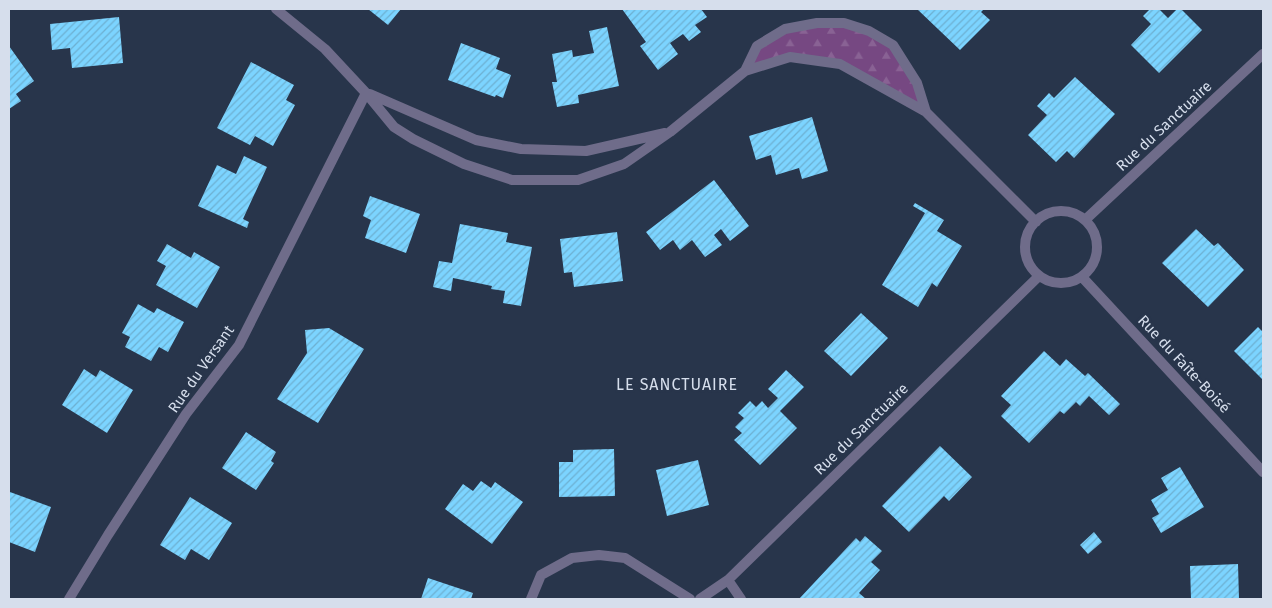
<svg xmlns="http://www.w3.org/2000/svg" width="1272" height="608" viewBox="0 0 1272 608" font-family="'Fira Sans',sans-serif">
  <defs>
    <pattern id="forest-firs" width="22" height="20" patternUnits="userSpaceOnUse" patternTransform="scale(1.25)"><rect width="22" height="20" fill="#764882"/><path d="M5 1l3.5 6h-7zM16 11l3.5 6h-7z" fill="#896294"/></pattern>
    <pattern id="building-hatch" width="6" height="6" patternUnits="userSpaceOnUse" patternTransform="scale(1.25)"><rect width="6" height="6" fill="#7cd4ff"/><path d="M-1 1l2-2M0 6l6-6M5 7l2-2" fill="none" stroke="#6db0d1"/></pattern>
  </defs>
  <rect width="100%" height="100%" fill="#28354b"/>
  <!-- forest -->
  <path fill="url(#forest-firs)" d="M 844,23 L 893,45 L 926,112 L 840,64 L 790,57 L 745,71 L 757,46 L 785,29 Z"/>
  <!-- building -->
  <path fill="url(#building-hatch)" d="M 368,9 L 401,9 L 388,25 Z
    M 622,9 L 701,9 L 707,17 L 695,25 L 701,32 L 689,41 L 683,34 L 670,43 L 678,54 L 658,70 L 640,46 L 646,42 Z
    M 917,9 L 984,9 L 981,12 L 990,20 L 960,50 Z
    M 1150,9 L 1159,9 L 1168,18 L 1177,9 L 1181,9 L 1202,30 L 1159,73 L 1131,45 L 1151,24 L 1143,16 Z
    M 119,17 L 123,63 L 72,68 L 70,48 L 52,50 L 50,24 Z
    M 607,27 L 619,86 L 578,95 L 579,103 L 557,107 L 552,82 L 557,82 L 552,54 L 572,50 L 573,57 L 594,53 L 589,31 Z
    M 461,43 L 500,58 L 496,69 L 511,75 L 503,98 L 496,95 L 495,97 L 448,80 Z
    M 9,46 L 34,81 L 16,94 L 21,101 L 9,109 Z
    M 251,62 L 294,85 L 286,100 L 295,105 L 273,146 L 255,136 L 250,145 L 217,128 Z
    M 1075,77 L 1115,114 L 1074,158 L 1067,151 L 1056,162 L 1028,135 L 1047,115 L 1037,106 L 1049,93 L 1054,98 Z
    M 812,117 L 828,171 L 802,179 L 799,168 L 776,175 L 771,155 L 756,160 L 749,136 Z
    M 244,156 L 267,167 L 243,219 L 249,222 L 247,228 L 198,206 L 217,165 L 236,174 Z
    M 714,180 L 749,226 L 730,241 L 721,229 L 714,235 L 722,245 L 705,257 L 692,240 L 680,250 L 673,240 L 660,250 L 646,232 Z
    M 370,196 L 420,214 L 406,253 L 365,238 L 371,220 L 363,216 Z
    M 915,203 L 944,220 L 937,231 L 962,246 L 937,287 L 932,283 L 918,307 L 882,285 L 925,213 L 913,206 Z
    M 460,224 L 508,233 L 506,242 L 532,247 L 521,306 L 503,303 L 505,291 L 491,289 L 492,286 L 453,278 L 451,291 L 433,287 L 439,261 L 452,263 Z
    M 1196,229 L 1214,246 L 1218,243 L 1244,270 L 1208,307 L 1162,263 Z
    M 617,232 L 623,281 L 574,287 L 572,272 L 564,273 L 560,239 Z
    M 167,244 L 191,258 L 194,252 L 220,267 L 197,308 L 156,285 L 166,266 L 157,261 Z
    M 138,304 L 154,313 L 157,308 L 184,322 L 168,352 L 159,347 L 151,361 L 125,347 L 130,337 L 122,333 Z
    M 861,313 L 888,338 L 851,376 L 824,351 Z
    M 1258,327 L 1263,332 L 1263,380 L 1234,351 Z
    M 329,328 L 364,349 L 318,423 L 277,399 L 307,353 L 305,330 Z
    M 1044,351 L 1060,366 L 1066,359 L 1085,376 L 1088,373 L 1120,404 L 1109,415 L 1089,396 L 1080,406 L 1076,402 L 1064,414 L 1060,411 L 1029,443 L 1001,416 L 1011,405 L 1001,396 Z
    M 84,369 L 96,377 L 100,370 L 133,390 L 107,433 L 62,405 Z
    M 786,370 L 804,387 L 780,411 L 797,428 L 760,465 L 734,440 L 742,433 L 735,427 L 744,418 L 738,413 L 750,401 L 756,407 L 762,401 L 768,408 L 778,398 L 768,389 Z
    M 246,432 L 276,452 L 271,461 L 274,463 L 256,490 L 222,468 Z
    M 940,446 L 972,477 L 949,501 L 944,496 L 909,532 L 882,506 Z
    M 614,449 L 615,496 L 559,497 L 559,462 L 573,462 L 573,450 Z
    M 698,460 L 709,505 L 667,516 L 656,470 Z
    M 1180,467 L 1204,507 L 1161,533 L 1152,518 L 1159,514 L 1151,500 L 1168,490 L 1161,478 Z
    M 481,481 L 491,488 L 495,482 L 523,502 L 492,544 L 445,509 L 463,484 L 473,491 Z
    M 10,492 L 51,507 L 35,552 L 9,542 Z
    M 190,497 L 232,523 L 209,560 L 191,549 L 185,560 L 160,545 Z
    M 1094,532 L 1102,542 L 1088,554 L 1080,545 Z
    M 865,536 L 882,551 L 871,562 L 880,570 L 859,593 L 866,599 L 799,599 L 856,538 L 860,542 Z
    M 1238,564 L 1239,599 L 1191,599 L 1190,566 Z
    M 428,578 L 473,593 L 471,599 L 421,599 Z"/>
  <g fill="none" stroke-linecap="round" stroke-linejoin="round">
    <!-- minor -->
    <path stroke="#6f6c8a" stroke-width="10" d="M 276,9 L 325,49 L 366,93 L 394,127 L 413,139 L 464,164 L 512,180 L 578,180 L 624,164 L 670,132 L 745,71 L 790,57 L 840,64 L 926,112 L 1036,222
      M 745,71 L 757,46 L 785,29 L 817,23 L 844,23 L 869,31 L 893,45 L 917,83 L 926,112
      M 370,94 L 476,140 L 521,149 L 586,151 L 665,133
      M1025 247a36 36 0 1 1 72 0a36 36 0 1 1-72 0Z
      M 1085,220 L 1263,54
      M 1082,277 L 1263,472
      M 728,580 L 741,599
      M 69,599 L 108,535 L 186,414 L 239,345 L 366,93
      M 531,599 L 541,575 L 572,558 L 599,555 L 625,558 L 690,599
      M 700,599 L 728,580 L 1039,276"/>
  </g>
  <g text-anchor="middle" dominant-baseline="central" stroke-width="5" stroke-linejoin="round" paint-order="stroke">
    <!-- street labels -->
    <g font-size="15" fill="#d6deec" stroke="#28354b">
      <text transform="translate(1164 126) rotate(-43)">Rue du Sanctuaire</text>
      <text transform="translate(1184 364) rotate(47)">Rue du Faîte-Boisé</text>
      <text transform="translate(201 369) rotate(-55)">Rue du Versant</text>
      <text transform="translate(861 429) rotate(-44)">Rue du Sanctuaire</text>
    </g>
    <!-- neighbourhood labels -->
    <g font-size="16" letter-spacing="1" fill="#d6deec" stroke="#28354b">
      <text x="677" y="384">LE SANCTUAIRE</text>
    </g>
  </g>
  <!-- border -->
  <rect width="1272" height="608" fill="none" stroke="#d6deec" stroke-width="20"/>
</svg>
